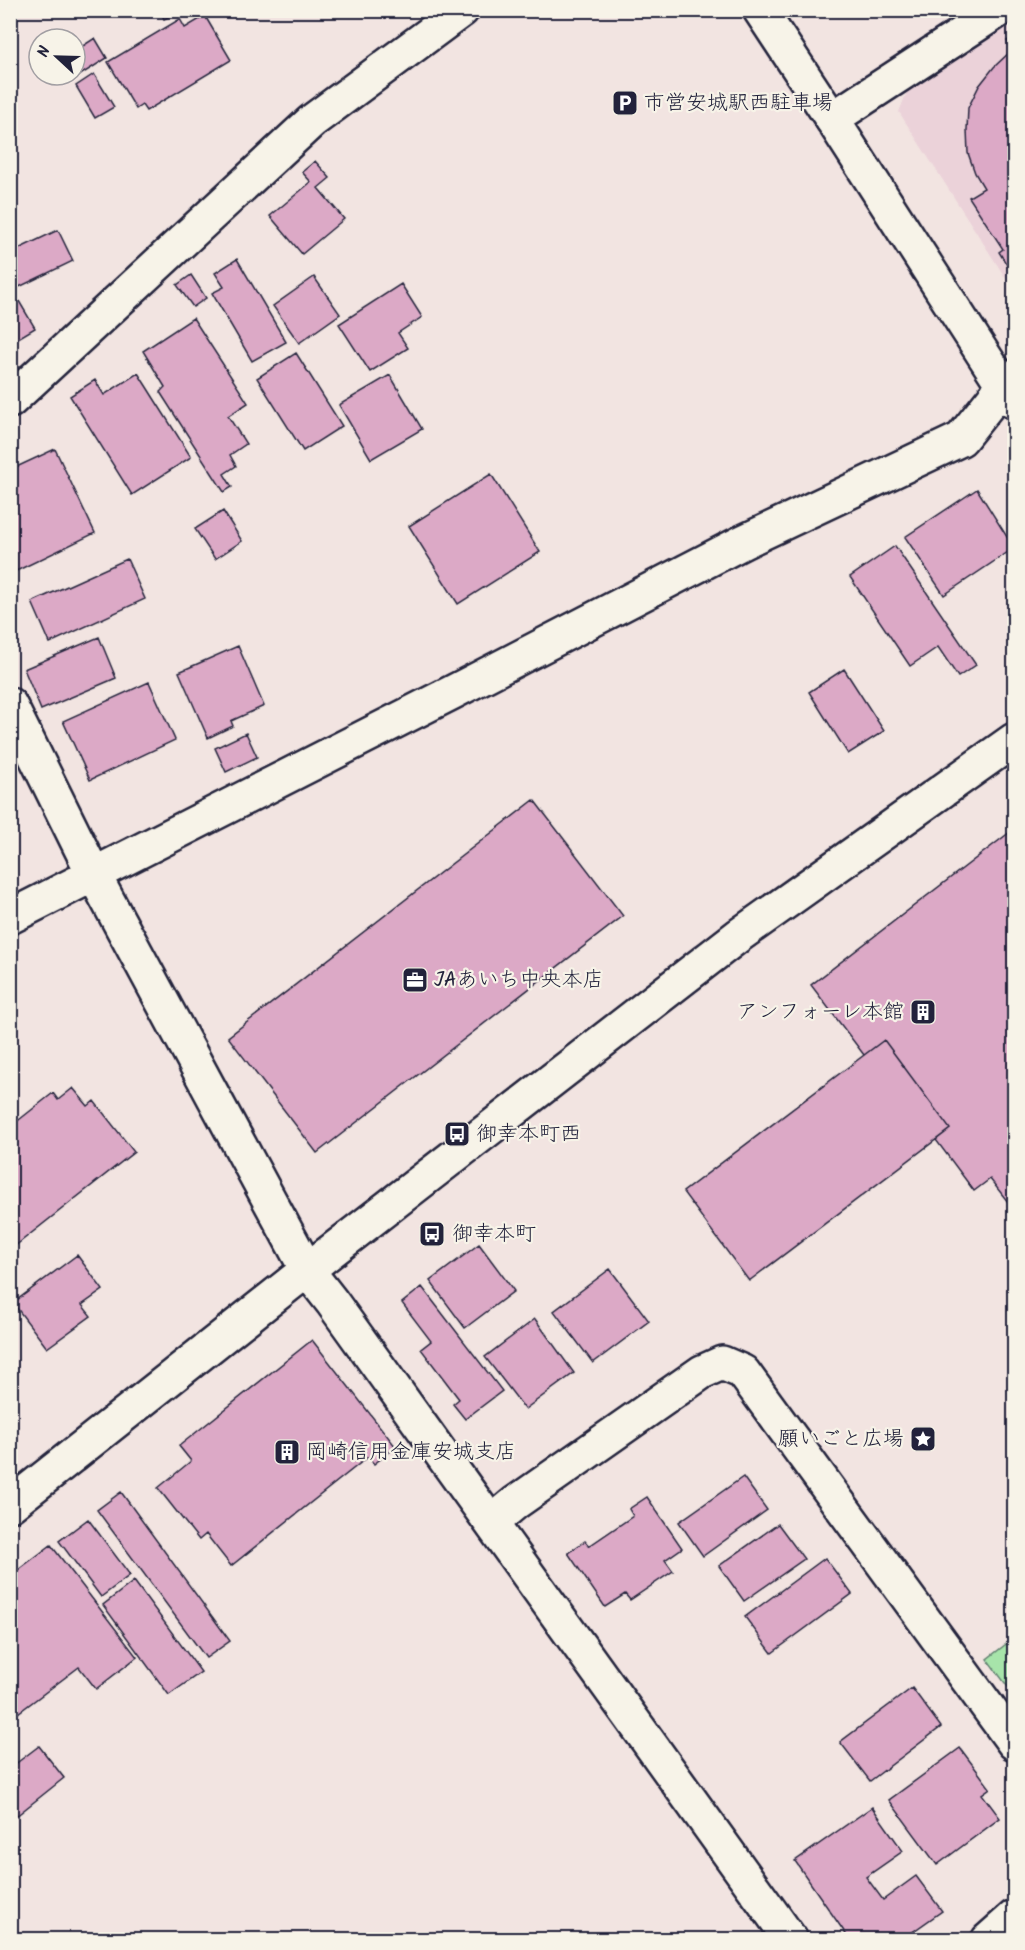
<svg xmlns="http://www.w3.org/2000/svg" width="1025" height="1950" viewBox="0 0 1025 1950" font-family="Kalam,'Klee One',sans-serif">
  <rect width="100%" height="100%" fill="#f2e4e1"/>
  <filter id="ink" filterUnits="userSpaceOnUse"><feTurbulence type="fractalNoise" baseFrequency=".0167" numOctaves="2"/><feDisplacementMap in="SourceGraphic" scale="12" xChannelSelector="R" yChannelSelector="G"/><feConvolveMatrix kernelMatrix="1 2 1 2 8 2 1 2 1" color-interpolation-filters="sRGB"/></filter>
  <g filter="url(#ink)">
    <!-- built -->
    <path fill="#ebd2d9" d="M 1014,22 L 1014,291 L 899,112 L 907,92 Z"/>
    <!-- green -->
    <path fill="#a7e4aa" stroke="#648372" stroke-width="1.5" d="M 1014,1638 L 1014,1695 L 987,1659 Z"/>
    <!-- building -->
    <path fill="#dca9c6" stroke="#22223b" stroke-width="1.5" d="M 160,10 L 184,10 L 164,19 Z
      M 205,16 L 231,60 L 146,111 L 142,105 L 136,109 L 108,62 L 180,19 L 185,28 Z
      M 1014,36 L 1014,260 L 1007,265 L 999,252 L 1003,249 L 969,197 L 984,188 L 975,173 L 968,153 L 967,130 L 968,108 L 979,86 L 994,67 L 1012,50 L 1007,41 Z
      M 95,38 L 107,58 L 74,79 L 71,75 L 75,75 L 75,51 Z
      M 94,74 L 114,107 L 95,118 L 76,86 Z
      M 315,161 L 330,178 L 318,188 L 344,219 L 302,254 L 270,216 L 311,182 L 302,172 Z
      M 58,230 L 73,261 L 17,288 L 10,276 L 10,253 Z
      M 237,259 L 286,342 L 252,361 L 212,293 L 224,287 L 215,273 Z
      M 191,275 L 206,298 L 193,307 L 177,285 Z
      M 314,277 L 340,314 L 299,343 L 273,306 Z
      M 401,284 L 422,317 L 398,333 L 408,348 L 370,372 L 339,324 Z
      M 10,286 L 35,328 L 10,343 Z
      M 193,318 L 248,403 L 228,416 L 246,444 L 230,455 L 236,466 L 224,474 L 232,487 L 224,492 L 160,392 L 165,387 L 143,351 Z
      M 296,353 L 342,426 L 303,451 L 257,378 Z
      M 138,373 L 191,457 L 132,495 L 70,396 L 95,380 L 104,395 Z
      M 390,375 L 422,429 L 371,459 L 339,405 Z
      M 55,449 L 95,533 L 10,574 L 10,470 Z
      M 491,474 L 540,552 L 458,604 L 409,526 Z
      M 977,489 L 1014,548 L 944,595 L 905,537 Z
      M 223,511 L 242,541 L 215,559 L 195,529 Z
      M 895,546 L 976,665 L 958,677 L 938,647 L 910,666 L 850,577 Z
      M 127,559 L 145,599 L 50,643 L 32,602 Z
      M 99,637 L 116,678 L 41,710 L 24,669 Z
      M 238,646 L 264,706 L 231,721 L 233,726 L 208,738 L 179,672 Z
      M 844,669 L 884,731 L 848,754 L 809,692 Z
      M 149,682 L 175,740 L 90,780 L 63,721 Z
      M 246,733 L 257,757 L 226,772 L 215,748 Z
      M 534,800 L 623,916 L 317,1153 L 228,1037 Z
      M 1014,829 L 1014,1197 L 1008,1202 L 990,1179 L 974,1191 L 936,1140 L 950,1129 L 884,1040 L 864,1055 L 811,985 Z
      M 884,1040 L 950,1129 L 749,1281 L 683,1192 Z
      M 73,1088 L 88,1106 L 94,1101 L 134,1152 L 10,1250 L 10,1127 L 53,1093 L 58,1100 Z
      M 479,1244 L 514,1291 L 465,1328 L 430,1281 Z
      M 77,1255 L 103,1290 L 82,1305 L 91,1316 L 47,1348 L 13,1303 Z
      M 610,1269 L 649,1321 L 593,1363 L 554,1311 Z
      M 422,1287 L 502,1391 L 465,1419 L 453,1404 L 459,1399 L 421,1349 L 431,1341 L 402,1303 Z
      M 535,1319 L 574,1373 L 525,1409 L 485,1357 Z
      M 312,1340 L 396,1447 L 374,1464 L 368,1457 L 231,1566 L 206,1534 L 199,1540 L 158,1488 L 191,1461 L 179,1446 Z
      M 743,1477 L 767,1510 L 703,1556 L 679,1522 Z
      M 121,1492 L 230,1641 L 206,1658 L 97,1510 Z
      M 647,1497 L 682,1548 L 665,1560 L 673,1571 L 630,1600 L 625,1594 L 605,1607 L 568,1553 L 585,1541 L 589,1546 L 633,1516 L 629,1509 Z
      M 88,1519 L 130,1575 L 101,1597 L 59,1541 Z
      M 778,1524 L 804,1559 L 744,1601 L 719,1566 Z
      M 51,1545 L 137,1657 L 96,1689 L 79,1667 L 10,1719 L 10,1576 Z
      M 825,1558 L 852,1594 L 772,1653 L 745,1617 Z
      M 134,1581 L 201,1672 L 169,1695 L 103,1605 Z
      M 912,1688 L 941,1727 L 870,1781 L 840,1742 Z
      M 39,1746 L 64,1778 L 10,1821 L 10,1768 Z
      M 960,1748 L 990,1788 L 982,1794 L 1000,1818 L 937,1865 L 889,1800 Z
      M 872,1807 L 903,1851 L 866,1877 L 883,1900 L 916,1876 L 942,1911 L 901,1940 L 850,1940 L 795,1861 Z"/>
    <g fill="none" stroke-linecap="round" stroke-linejoin="round">
      <!-- street casing -->
      <g stroke="#22223b" stroke-width="38">
        <path id="street" d="M 832,119 L 999,10
          M 10,401 L 312,121 L 462,10
          M 10,705 L 94,875 L 307,1270 L 332,1302 L 791,1940
          M 10,917 L 453,692 L 743,542 L 961,439 L 1004,385 L 1014,377
          M 491,1523 L 515,1503 L 702,1372 L 722,1363 L 743,1372 L 1014,1743"/>
      </g>
      <!-- secondary casing -->
      <g stroke="#22223b" stroke-width="38">
        <path id="secondary" d="M 760,10 L 832,119 L 1014,402
          M 10,1505 L 307,1270 L 738,936 L 1014,740
          M 988,1940 L 1014,1917"/>
      </g>
      <!-- street -->
      <use href="#street" stroke="#f7f3e8" stroke-width="33"/>
      <!-- secondary -->
      <use href="#secondary" stroke="#f7f3e8" stroke-width="33"/>
    </g>
  </g>
  <!-- icons -->
  <defs>
    <g id="parking-square" transform="scale(1.35)"><rect x="-9" y="-9" width="18" height="18" rx="4" fill="#22223b" stroke="#f7f3e8"/><path d="M-3.5-5.5H1a3.5 3.5 0 0 1 0 7H-1V5.5H-3.5ZM-1-3.4V-.6H.8a1.4 1.4 0 0 0 0-2.8Z" fill="#fff"/></g>
    <g id="office-square" transform="scale(1.35)"><rect x="-9" y="-9" width="18" height="18" rx="4" fill="#22223b" stroke="#f7f3e8"/><path d="M-6-3h4V-5.5h4V-3h4V5H-6ZM-1-4.5V-3h2v-1.5ZM-6 0V1H6V0Z" fill="#fff"/></g>
    <g id="building-square" transform="scale(1.35)"><rect x="-9" y="-9" width="18" height="18" rx="4" fill="#22223b" stroke="#f7f3e8"/><path d="M-4-6H4V6H1V3H-1V6H-4ZM-2.5-4.3h1.7v1.8h-1.7ZM.8-4.3h1.7v1.8H.8ZM-2.5-1h1.7V.8h-1.7ZM.8-1h1.7V.8H.8Z" fill="#fff"/></g>
    <g id="bus-square" transform="scale(1.35)"><rect x="-9" y="-9" width="18" height="18" rx="4" fill="#22223b" stroke="#f7f3e8"/><path d="M-5-6H5V4H4V6H2V4H-2V6H-4V4H-5ZM-3.5-4V0h7V-4ZM-3.5 1.2v1.5H-2V1.2ZM2 1.2v1.5H3.5V1.2Z" fill="#fff"/></g>
    <g id="sight-square" transform="scale(1.35)"><rect x="-9" y="-9" width="18" height="18" rx="4" fill="#22223b" stroke="#f7f3e8"/><path d="M0-6L1.8-2.2L6-1.7L2.9 1.2L3.7 5.4L0 3.3L-3.7 5.4L-2.9 1.2L-6-1.7L-1.8-2.2Z" fill="#fff"/></g>
  </defs>
  <g fill-rule="evenodd">
    <use href="#parking-square" x="625" y="103"/>
    <use href="#office-square" x="415" y="980"/>
    <use href="#building-square" x="923" y="1012"/>
    <use href="#bus-square" x="457" y="1134"/>
    <use href="#bus-square" x="432" y="1234"/>
    <use href="#sight-square" x="923" y="1439"/>
    <use href="#building-square" x="287" y="1452"/>
  </g>
  <g text-anchor="middle" dominant-baseline="central" stroke-width="4.5" stroke-linejoin="round" paint-order="stroke">
    <!-- poi labels -->
    <g font-size="21" fill="#22223b" stroke="#f7f3e8" text-anchor="start">
      <text x="644" y="103">市営安城駅西駐車場</text>
      <text x="434" y="980">JAあいち中央本店</text>
      <text x="904" y="1012" text-anchor="end">アンフォーレ本館</text>
      <text x="476" y="1134">御幸本町西</text>
      <text x="452" y="1234">御幸本町</text>
      <text x="904" y="1439" text-anchor="end">願いごと広場</text>
      <text x="306" y="1452">岡崎信用金庫安城支店</text>
    </g>
  </g>
  <!-- margin -->
  <rect width="1025" height="1950" fill="none" stroke="#f7f3e8" stroke-width="36"/>
  <rect x="18" y="18" width="989" height="1914" fill="none" stroke="#22223b" stroke-width="2" filter="url(#ink)"/>
  <!-- north arrow -->
  <g transform="translate(57 57) rotate(292)"><circle r="28" fill="#f7f3e8" stroke="#a29fa3" stroke-width="1.5"/>
  <path d="M0-4.5L10 22L0 15L-10 22Z" fill="#22223b"/>
  <text y="-9" font-size="16" font-weight="bold" text-anchor="middle" fill="#22223b">N</text>
  </g>
</svg>
